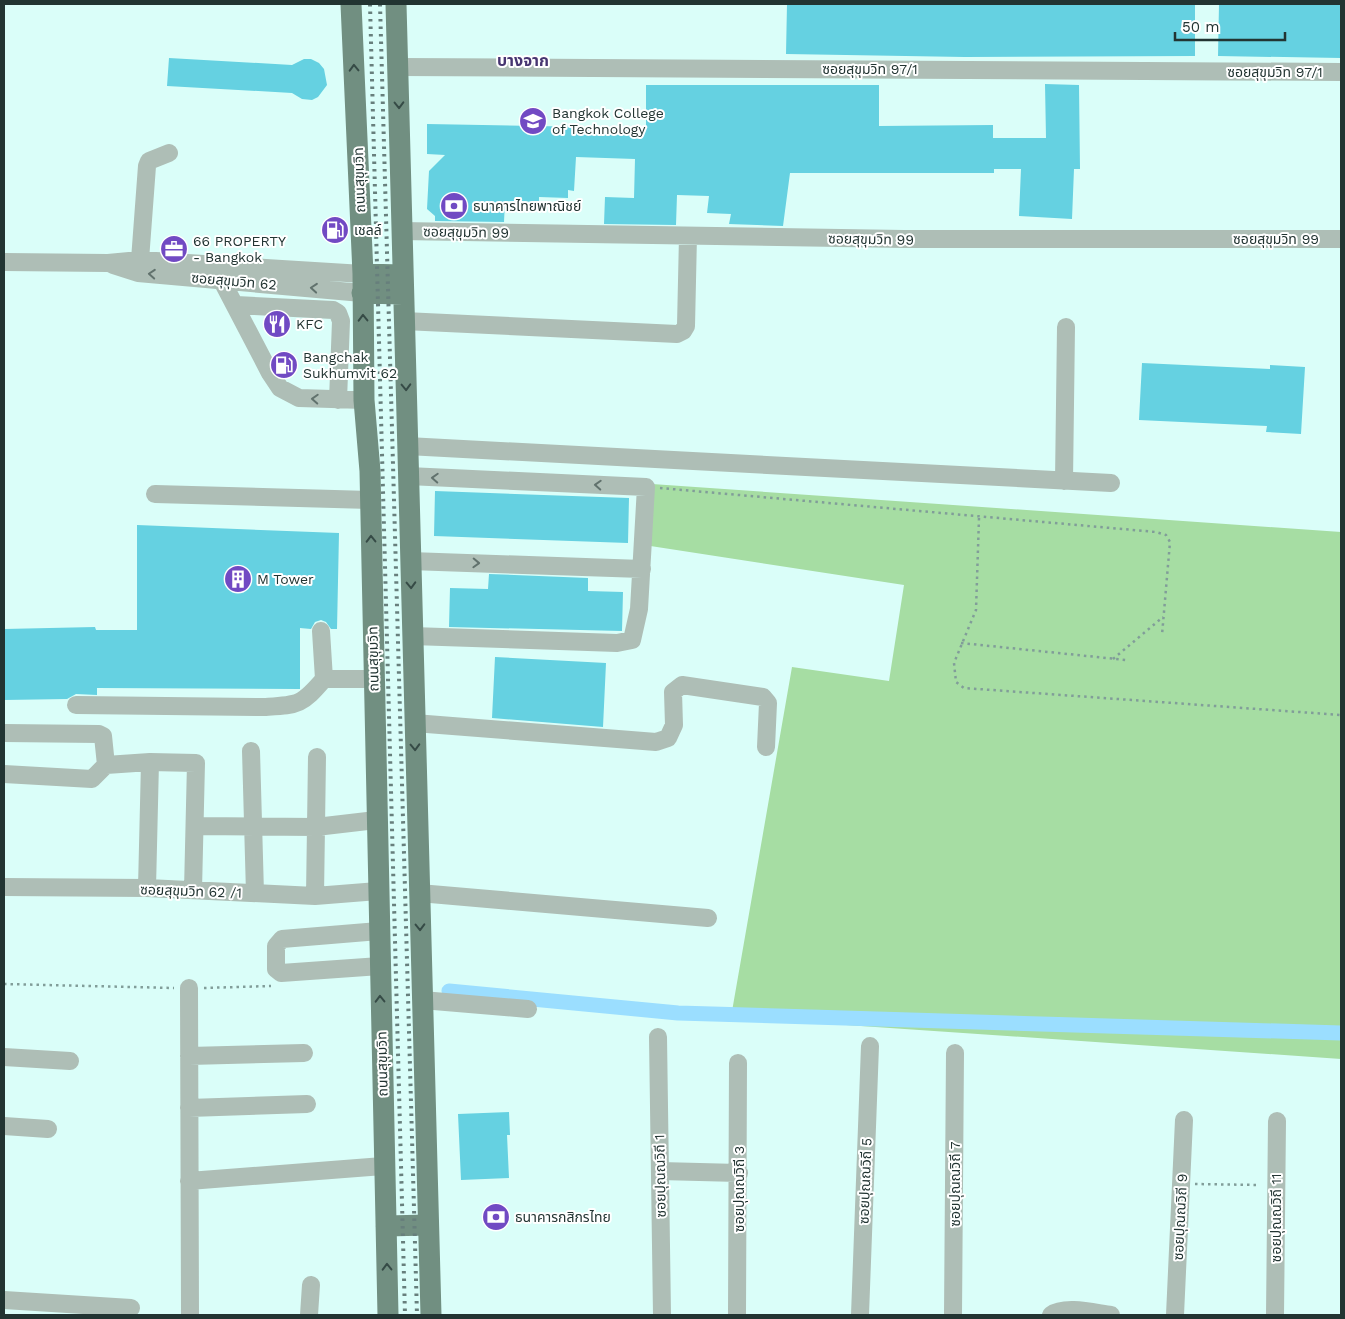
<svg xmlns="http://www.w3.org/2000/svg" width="1345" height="1319" viewBox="0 0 1345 1319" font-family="'Work Sans','Noto Sans Thai',sans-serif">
  <rect width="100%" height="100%" fill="#dafef9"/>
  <!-- green -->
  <path fill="#a6dda3" d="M 652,484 L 1341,532 L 1341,1059 L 731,1017 L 792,667 L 889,681 L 904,585 L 644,545 Z"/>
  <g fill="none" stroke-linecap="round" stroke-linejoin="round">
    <!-- canal -->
    <path stroke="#9bdeff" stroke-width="15" d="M 449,991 L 678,1013 L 1341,1033"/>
  </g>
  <!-- building -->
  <path fill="#65d1e1" d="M 787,4 L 1195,4 L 1195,56 L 965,57 L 786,54 Z
    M 1219,4 L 1341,4 L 1341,58 L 1218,56 Z
    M 169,58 L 292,65 L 304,59 L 311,59 L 319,63 L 324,69 L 327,85 L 318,97 L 312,100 L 302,99 L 292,93 L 167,86 Z
    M 1045,84 L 1079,85 L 1080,169 L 1074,169 L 1072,219 L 1019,216 L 1021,169 L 994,169 L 994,173 L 790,173 L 783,226 L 729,224 L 731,214 L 707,213 L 709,196 L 677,195 L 676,225 L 604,224 L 605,197 L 634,198 L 635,159 L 576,157 L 574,191 L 568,190 L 568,198 L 539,197 L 539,202 L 505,201 L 504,222 L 435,221 L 435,216 L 427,209 L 429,171 L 445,155 L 427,154 L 427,124 L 646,128 L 646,85 L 879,85 L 879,126 L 993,125 L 993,138 L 1046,138 Z
    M 1142,363 L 1270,369 L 1270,365 L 1305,367 L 1301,434 L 1266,432 L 1267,426 L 1139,420 Z
    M 435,491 L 629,498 L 628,543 L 434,536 Z
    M 137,525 L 339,533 L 337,629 L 331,629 L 326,622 L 321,620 L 315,622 L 311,629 L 300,628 L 300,689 L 97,688 L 97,695 L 76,694 L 67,699 L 4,700 L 4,629 L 95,627 L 96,630 L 137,630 Z
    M 489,574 L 588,578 L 588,591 L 623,592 L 622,631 L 449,627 L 450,588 L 488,589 Z
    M 495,657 L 606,663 L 603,727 L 492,718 Z
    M 509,1112 L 510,1135 L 507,1135 L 509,1178 L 461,1180 L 458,1114 Z"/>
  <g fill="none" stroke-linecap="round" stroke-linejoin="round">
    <!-- path -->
    <path stroke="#819d99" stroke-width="2.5" stroke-dasharray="2.5 4" stroke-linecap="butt" d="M 660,488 L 1156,532 L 1166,535 L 1170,542 L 1162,635
      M 979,518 L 976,610 L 954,663 L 956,682 L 964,688 L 1341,715
      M 961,643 L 1126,660
      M 1113,659 L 1163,617
      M 4,984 L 174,988
      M 204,988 L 271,986
      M 1195,1184 L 1260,1185"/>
    <!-- minor -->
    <path stroke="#aebeb6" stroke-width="18" d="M 399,67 L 1341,72
      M 401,231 L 904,239 L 1341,239
      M 140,260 L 147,166 L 149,161 L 169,153
      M 4,262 L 108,263 L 140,260 L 363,274
      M 113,265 L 138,273 L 362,293
      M 221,279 L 270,373 L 280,388 L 299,398 L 364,400
      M 236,305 L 333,310 L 338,313 L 341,321 L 338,400
      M 404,321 L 677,334 L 683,331 L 686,326 L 688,236
      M 407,446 L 1111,483
      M 408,476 L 646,487 L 639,609 L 632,640 L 617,643 L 412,636
      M 1064,481 L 1066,327
      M 155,494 L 370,500
      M 410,561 L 642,569
      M 321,631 L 324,679
      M 76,705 L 264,707 C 298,705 301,706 324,679 L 374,679
      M 414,723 L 656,742 L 668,738 L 674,725 L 673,692 L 682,685 L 763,697 L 768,703 L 766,747
      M 4,733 L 99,734 L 103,736 L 106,765
      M 251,751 L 255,893
      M 4,774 L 92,779 L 106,765 L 150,762
      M 195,826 L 316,827 L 376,820
      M 4,887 L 147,888 L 315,896 L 378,891
      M 147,888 L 150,762 L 196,763 L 193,890
      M 419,893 L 708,918
      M 315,896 L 317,757
      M 379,931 L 282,939 L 276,946 L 276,969 L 281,973 L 380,966
      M 189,988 L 190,1315
      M 422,1000 L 528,1009
      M 658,1037 L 662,1315
      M 189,1056 L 304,1053
      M 4,1057 L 70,1061
      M 189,1108 L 307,1104
      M 4,1126 L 48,1129
      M 660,1171 L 739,1173
      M 189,1181 L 383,1166
      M 4,1300 L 131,1308
      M 309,1315 L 311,1285
      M 737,1315 L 738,1063
      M 860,1315 L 870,1046
      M 953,1315 L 955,1053
      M 1051,1315 C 1065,1305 1095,1313 1111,1315
      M 1175,1315 L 1184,1120
      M 1275,1315 L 1277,1121"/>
    <!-- major -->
    <path stroke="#718f81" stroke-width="21" d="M 351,4 L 363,274 L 364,400 L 370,471 L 388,1315
      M 396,4 L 431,1315
      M 363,274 L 402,275
      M 362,293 L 403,294
      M 386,1226 L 428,1225"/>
    <!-- rail -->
    <path stroke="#677f7c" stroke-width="4" stroke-dasharray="2.5 5" stroke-linecap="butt" d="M 370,4 L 405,1315
      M 380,4 L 417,1315"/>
  </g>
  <!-- one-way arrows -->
  <defs><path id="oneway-chevron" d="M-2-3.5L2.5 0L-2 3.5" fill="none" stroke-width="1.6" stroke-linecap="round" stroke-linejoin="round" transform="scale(1.25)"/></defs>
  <g stroke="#364b46">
    <use href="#oneway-chevron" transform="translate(354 68) rotate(-92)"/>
    <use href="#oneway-chevron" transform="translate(399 105) rotate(89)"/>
    <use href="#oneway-chevron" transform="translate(363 318) rotate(-91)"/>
    <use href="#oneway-chevron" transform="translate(406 387) rotate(88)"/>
    <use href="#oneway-chevron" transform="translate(371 539) rotate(-91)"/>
    <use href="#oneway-chevron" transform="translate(411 585) rotate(88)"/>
    <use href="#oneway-chevron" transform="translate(415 747) rotate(88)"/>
    <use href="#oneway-chevron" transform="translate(420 927) rotate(89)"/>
    <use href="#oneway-chevron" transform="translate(380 999) rotate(-91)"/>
    <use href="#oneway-chevron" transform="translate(387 1267) rotate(-91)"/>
  </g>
  <g stroke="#61726d">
    <use href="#oneway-chevron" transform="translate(152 274) rotate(-176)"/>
    <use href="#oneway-chevron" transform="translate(314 288) rotate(-175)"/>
    <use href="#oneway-chevron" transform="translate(315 399) rotate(-177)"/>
    <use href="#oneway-chevron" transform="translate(435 478) rotate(-177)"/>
    <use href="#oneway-chevron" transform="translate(598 485) rotate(-177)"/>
    <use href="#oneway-chevron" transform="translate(476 563) rotate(2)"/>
  </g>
  <!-- icons -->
  <defs>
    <g id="university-disc" transform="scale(1.4375)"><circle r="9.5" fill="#714ac3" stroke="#fff"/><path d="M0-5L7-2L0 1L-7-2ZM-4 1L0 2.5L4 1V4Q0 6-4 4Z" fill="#fff"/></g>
    <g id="bank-disc" transform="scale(1.4375)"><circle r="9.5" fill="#714ac3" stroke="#fff"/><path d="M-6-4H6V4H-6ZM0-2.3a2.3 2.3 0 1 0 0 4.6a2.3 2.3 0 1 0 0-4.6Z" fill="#fff"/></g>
    <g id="fuel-disc" transform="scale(1.4375)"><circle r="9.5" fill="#714ac3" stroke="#fff"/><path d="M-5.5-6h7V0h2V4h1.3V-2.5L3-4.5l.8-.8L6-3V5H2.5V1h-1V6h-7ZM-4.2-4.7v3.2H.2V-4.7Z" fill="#fff"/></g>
    <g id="office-disc" transform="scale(1.4375)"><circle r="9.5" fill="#714ac3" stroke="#fff"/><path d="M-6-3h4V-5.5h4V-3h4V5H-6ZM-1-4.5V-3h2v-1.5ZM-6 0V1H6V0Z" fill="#fff"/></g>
    <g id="restaurant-disc" transform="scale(1.4375)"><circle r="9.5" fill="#714ac3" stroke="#fff"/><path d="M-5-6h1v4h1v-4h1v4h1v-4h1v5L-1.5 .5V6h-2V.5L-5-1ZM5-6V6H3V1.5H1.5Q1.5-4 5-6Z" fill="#fff"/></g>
    <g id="building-disc" transform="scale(1.4375)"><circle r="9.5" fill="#714ac3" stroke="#fff"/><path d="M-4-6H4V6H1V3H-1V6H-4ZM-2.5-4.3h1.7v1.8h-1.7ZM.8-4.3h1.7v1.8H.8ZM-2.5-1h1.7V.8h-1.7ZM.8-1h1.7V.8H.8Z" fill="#fff"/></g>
  </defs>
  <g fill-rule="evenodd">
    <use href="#university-disc" x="533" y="121"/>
    <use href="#bank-disc" x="454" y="206"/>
    <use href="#fuel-disc" x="335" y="230"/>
    <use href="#office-disc" x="174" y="249"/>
    <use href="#restaurant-disc" x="277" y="324"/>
    <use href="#fuel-disc" x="284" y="365"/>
    <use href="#building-disc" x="238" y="579"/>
    <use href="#bank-disc" x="496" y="1217"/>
  </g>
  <g text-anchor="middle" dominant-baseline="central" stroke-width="4" stroke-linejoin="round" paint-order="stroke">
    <!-- street labels -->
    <g font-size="14" fill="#223432" stroke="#fff">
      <text x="870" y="69">ซอยสุขุมวิท 97/1</text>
      <text x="1275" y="72">ซอยสุขุมวิท 97/1</text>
      <text transform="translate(359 180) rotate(-92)">ถนนสุขุมวิท</text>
      <text transform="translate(466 232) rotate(1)">ซอยสุขุมวิท 99</text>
      <text transform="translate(871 239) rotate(1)">ซอยสุขุมวิท 99</text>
      <text x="1276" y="239">ซอยสุขุมวิท 99</text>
      <text transform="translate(234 281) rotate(5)">ซอยสุขุมวิท 62</text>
      <text transform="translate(373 659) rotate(-91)">ถนนสุขุมวิท</text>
      <text transform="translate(191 891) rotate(2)">ซอยสุขุมวิท 62 /1</text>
      <text transform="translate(382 1064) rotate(-91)">ถนนสุขุมวิท</text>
      <text transform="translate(660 1176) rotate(-91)">ซอยปุณณวิถี 1</text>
      <text transform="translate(865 1181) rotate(-88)">ซอยปุณณวิถี 5</text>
      <text transform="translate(955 1184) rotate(-90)">ซอยปุณณวิถี 7</text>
      <text transform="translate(739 1189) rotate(-90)">ซอยปุณณวิถี 3</text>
      <text transform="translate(1180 1217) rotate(-87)">ซอยปุณณวิถี 9</text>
      <text transform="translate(1276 1218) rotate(-90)">ซอยปุณณวิถี 11</text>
    </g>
    <!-- poi labels -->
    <g font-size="14" fill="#223432" stroke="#fff" text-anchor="start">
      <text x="552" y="113">Bangkok College<tspan x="552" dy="16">of Technology</tspan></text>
      <text x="473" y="206">ธนาคารไทยพาณิชย์</text>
      <text x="354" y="230">เชลล์</text>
      <text x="193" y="241">66 PROPERTY<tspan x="193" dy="16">- Bangkok</tspan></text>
      <text x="296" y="324">KFC</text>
      <text x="303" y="357">Bangchak<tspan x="303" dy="16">Sukhumvit 62</tspan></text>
      <text x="257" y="579">M Tower</text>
      <text x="515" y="1217">ธนาคารกสิกรไทย</text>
    </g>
    <!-- quarter labels -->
    <g font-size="16" font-weight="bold" fill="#463571" stroke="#fff">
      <text x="523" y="60">บางจาก</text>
    </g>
  </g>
  <!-- border -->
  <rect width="1345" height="1319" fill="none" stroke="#223432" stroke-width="10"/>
  <!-- scale -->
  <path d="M1175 32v8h110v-8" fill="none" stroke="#223432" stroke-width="2.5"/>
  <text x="1182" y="32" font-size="15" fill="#223432" stroke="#ffffff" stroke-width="4" paint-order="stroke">50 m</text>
</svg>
